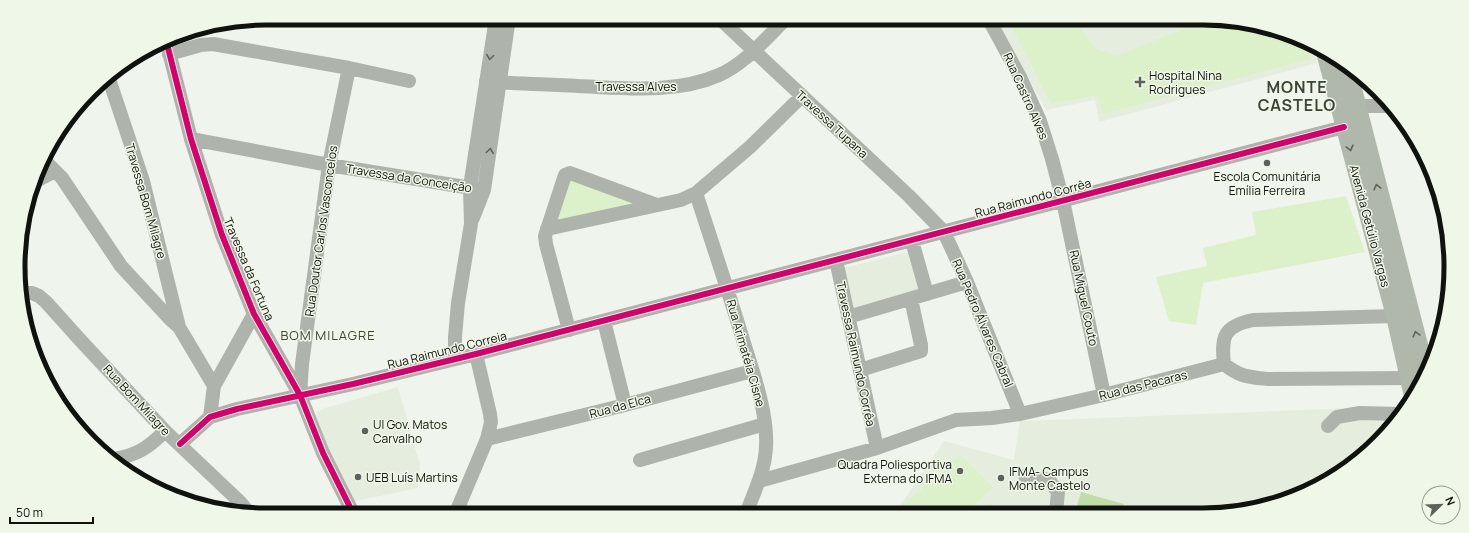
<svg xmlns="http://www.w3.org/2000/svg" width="1469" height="533" viewBox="0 0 1469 533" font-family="Manrope,sans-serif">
  <rect width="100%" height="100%" fill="#eff4ec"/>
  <!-- built -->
  <path fill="#e5eede" d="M 996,18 L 1202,18 L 1267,26 L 1314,50 L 1317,63 L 1099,122 L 1095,100 L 1046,110 Z
    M 911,251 L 922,292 L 854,309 L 844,268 Z
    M 398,387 L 420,465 L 418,488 L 351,502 L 315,418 L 317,413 L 322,409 Z
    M 1403,406 L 1403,409 L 1367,453 L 1312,489 L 1235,513 L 894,514 L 944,441 L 1014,460 L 1020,421 Z"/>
  <!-- green -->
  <path fill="#dcf1c9" d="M 1007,18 L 1074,18 L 1095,48 L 1117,56 L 1208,19 L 1267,26 L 1306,46 L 1311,59 L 1103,114 L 1097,95 L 1051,104 Z
    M 568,175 L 643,203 L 554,221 Z
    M 1346,196 L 1365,252 L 1203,283 L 1196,325 L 1169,321 L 1156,277 L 1207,266 L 1203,248 L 1256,235 L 1252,212 Z
    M 961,455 L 993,487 L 966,513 L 911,514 L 903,505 Z
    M 990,503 L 999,513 L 979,513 Z"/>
  <!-- water -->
  <path fill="#c1dda7" d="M 1081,492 L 1124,504 L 1121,513 L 1075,513 Z"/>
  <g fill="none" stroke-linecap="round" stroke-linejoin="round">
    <!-- minor -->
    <path stroke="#aeb4ab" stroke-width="14" d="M 719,18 L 909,196 L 944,232 L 967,282 L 1020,414
      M 988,18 L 1020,77 L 1040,121 L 1052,159 L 1063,201 L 1104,395
      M 166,40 L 191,139 L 222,235 L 254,314 L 300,395 L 323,453 L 354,515
      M 169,54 L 201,45 L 213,44 L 349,68 L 409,81
      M 108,76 L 143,181 L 179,327 L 214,386
      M 486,81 C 517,84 547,84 578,86 C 624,88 676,94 719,75 C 745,64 767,37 787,18
      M 1357,106 L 1386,106
      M 191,139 L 329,165 L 484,190
      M 43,159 L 62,178 L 121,266 L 170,319 L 179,327
      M 36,181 L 55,171
      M 696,193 C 712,243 729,293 744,343 C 754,375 768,415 766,447 C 765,471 754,492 746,514
      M 473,218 L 484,190 L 509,18
      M 547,229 L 681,200 L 696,193 L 750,147 L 802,96
      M 912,241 L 927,294
      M 836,260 L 877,448
      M 24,293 L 32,293 L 39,296 L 46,302 L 82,342 L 165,431 L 240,502 L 249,513
      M 848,317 L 967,282
      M 604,321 L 625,405
      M 569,330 L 546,244 L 545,236 L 565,175 L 570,173 L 657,205
      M 455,359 L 455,337 L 458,303 L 471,224 L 470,187 L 496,18
      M 1224,364 C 1221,336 1224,326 1253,320 L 1395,316
      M 1224,364 C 1240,377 1248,377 1268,379 L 1410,378
      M 860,370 L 921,351 L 921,345 L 911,299
      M 300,395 L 302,364 L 329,165 L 349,68
      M 210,417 L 214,386 L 254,314
      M 1328,426 L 1337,417 L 1360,413 L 1399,414
      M 487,439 L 625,405 L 752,371
      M 180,444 L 210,417 L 237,409 L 353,384 L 476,354 L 1344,127
      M 114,459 C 138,455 149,447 165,431
      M 640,460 L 765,424
      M 1025,476 L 1049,480 L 1058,492 L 1056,513
      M 759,481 L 877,448 L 956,420 L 992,418 L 1020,414 L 1104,395 L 1224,364
      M 455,515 L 487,439 L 491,422 L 490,414 L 476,354"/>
    <!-- major -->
    <path stroke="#b0b7ab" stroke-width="18" d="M 1326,56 L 1395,316 L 1413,396
      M 1347,66 L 1426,372"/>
    <!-- cycleway casing -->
    <g stroke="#eff7e8" stroke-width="8">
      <path id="cycleway" d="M 166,40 L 191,139 L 222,235 L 254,314 L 300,395 L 323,453 L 354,515
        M 180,444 L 210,417 L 237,409 L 353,384 L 476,354 L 1344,127"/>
    </g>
    <!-- cycleway -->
    <use href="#cycleway" stroke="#d6006c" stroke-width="6"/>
  </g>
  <!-- one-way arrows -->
  <defs><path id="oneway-chevron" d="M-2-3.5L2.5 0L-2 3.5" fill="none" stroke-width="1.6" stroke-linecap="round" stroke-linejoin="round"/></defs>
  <g stroke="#5e635c">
    <use href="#oneway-chevron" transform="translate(490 57) rotate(98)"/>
    <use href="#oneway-chevron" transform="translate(490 151) rotate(-82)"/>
  </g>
  <g stroke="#60645c">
    <use href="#oneway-chevron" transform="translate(1350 148) rotate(75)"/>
    <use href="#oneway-chevron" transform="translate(1377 187) rotate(-104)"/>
    <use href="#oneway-chevron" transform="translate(1416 334) rotate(-105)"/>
  </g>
  <!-- markers -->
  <g fill="#5d615b" stroke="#eff7e8" stroke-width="1.5">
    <path d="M1138 76h4v4h4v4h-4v4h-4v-4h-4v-4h4z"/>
    <circle cx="1267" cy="163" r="4"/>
    <circle cx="365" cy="431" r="4"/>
    <circle cx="960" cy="471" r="4"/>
    <circle cx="358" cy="477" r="4"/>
    <circle cx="1001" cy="478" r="4"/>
  </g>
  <g text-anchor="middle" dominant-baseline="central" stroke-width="3" stroke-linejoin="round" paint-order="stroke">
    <!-- poi labels -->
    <g font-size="12" fill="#0f120d" stroke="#eff7e8" text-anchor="start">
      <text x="1149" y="75">Hospital Nina<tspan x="1149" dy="14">Rodrigues</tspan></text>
      <text x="1267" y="176" text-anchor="middle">Escola Comunitária<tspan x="1267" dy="14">Emília Ferreira</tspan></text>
      <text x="373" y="424">UI Gov. Matos<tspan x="373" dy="14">Carvalho</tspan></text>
      <text x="952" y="464" text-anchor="end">Quadra Poliesportiva<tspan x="952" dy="14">Externa do IFMA</tspan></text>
      <text x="1009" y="471">IFMA- Campus<tspan x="1009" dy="14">Monte Castelo</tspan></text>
      <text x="366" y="477">UEB Luís Martins</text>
    </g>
    <!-- street labels -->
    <g font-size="12" fill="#0f120d" stroke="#eff7e8">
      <text x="636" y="86">Travessa Alves</text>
      <text transform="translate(1026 96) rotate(66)">Rua Castro Alves</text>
      <text transform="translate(832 124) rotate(43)">Travessa Tupana</text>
      <text transform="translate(409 178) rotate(9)">Travessa da Conceição</text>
      <text transform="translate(1033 198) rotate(-15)">Rua Raimundo Corrêa</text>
      <text transform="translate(146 201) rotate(74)">Travessa Bom Milagre</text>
      <text transform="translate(1370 226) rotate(75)">Avenida Getúlio Vargas</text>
      <text transform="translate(321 231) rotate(-82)">Rua Doutor Carlos Vasconcelos</text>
      <text transform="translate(249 269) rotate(67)">Travessa da Fortuna</text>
      <text transform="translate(1084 298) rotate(78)">Rua Miguel Couto</text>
      <text transform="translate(983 323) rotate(67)">Rua Pedro Álvares Cabral</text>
      <text transform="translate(447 350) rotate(-14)">Rua Raimundo Correia</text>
      <text transform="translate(746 353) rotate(74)">Rua Arimatéia Cisne</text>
      <text transform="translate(856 354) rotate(78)">Travessa Raimundo Corrêa</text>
      <text transform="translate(1143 385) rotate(-14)">Rua das Pacaras</text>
      <text transform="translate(137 400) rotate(47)">Rua Bom Milagre</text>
      <text transform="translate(620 406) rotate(-15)">Rua da Elca</text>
    </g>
    <!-- neighbourhood labels -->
    <g font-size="13" letter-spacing="1" fill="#3d4337" stroke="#eff7e8">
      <text x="328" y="335">BOM MILAGRE</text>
    </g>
    <!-- district labels -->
    <g font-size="16" font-weight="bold" letter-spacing="1" fill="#3d4337" stroke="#eff7e8">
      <text x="1297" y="87">MONTE<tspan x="1297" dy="18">CASTELO</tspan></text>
    </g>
  </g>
  <!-- crop -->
  <path d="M0 0H1469V533H0ZM266 25H1203A241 241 0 0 1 1444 266V267A241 241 0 0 1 1203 508H266A241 241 0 0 1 25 267V266A241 241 0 0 1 266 25Z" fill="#eff7e8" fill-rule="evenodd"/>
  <path fill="none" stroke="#0f120d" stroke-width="5" d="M266 25H1203A241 241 0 0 1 1444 266V267A241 241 0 0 1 1203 508H266A241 241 0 0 1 25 267V266A241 241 0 0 1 266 25Z"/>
  <!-- north arrow -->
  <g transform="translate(1441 505) rotate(67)"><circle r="19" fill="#eff7e8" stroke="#959b90"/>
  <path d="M0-3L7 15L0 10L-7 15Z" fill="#5d615b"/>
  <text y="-6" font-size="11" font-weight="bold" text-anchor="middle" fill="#0f120d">N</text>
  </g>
  <!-- scale -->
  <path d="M10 517v6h83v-6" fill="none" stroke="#0f120d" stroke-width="2"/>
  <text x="16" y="517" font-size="12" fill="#0f120d" stroke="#eff7e8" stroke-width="3" paint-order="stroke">50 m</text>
</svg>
